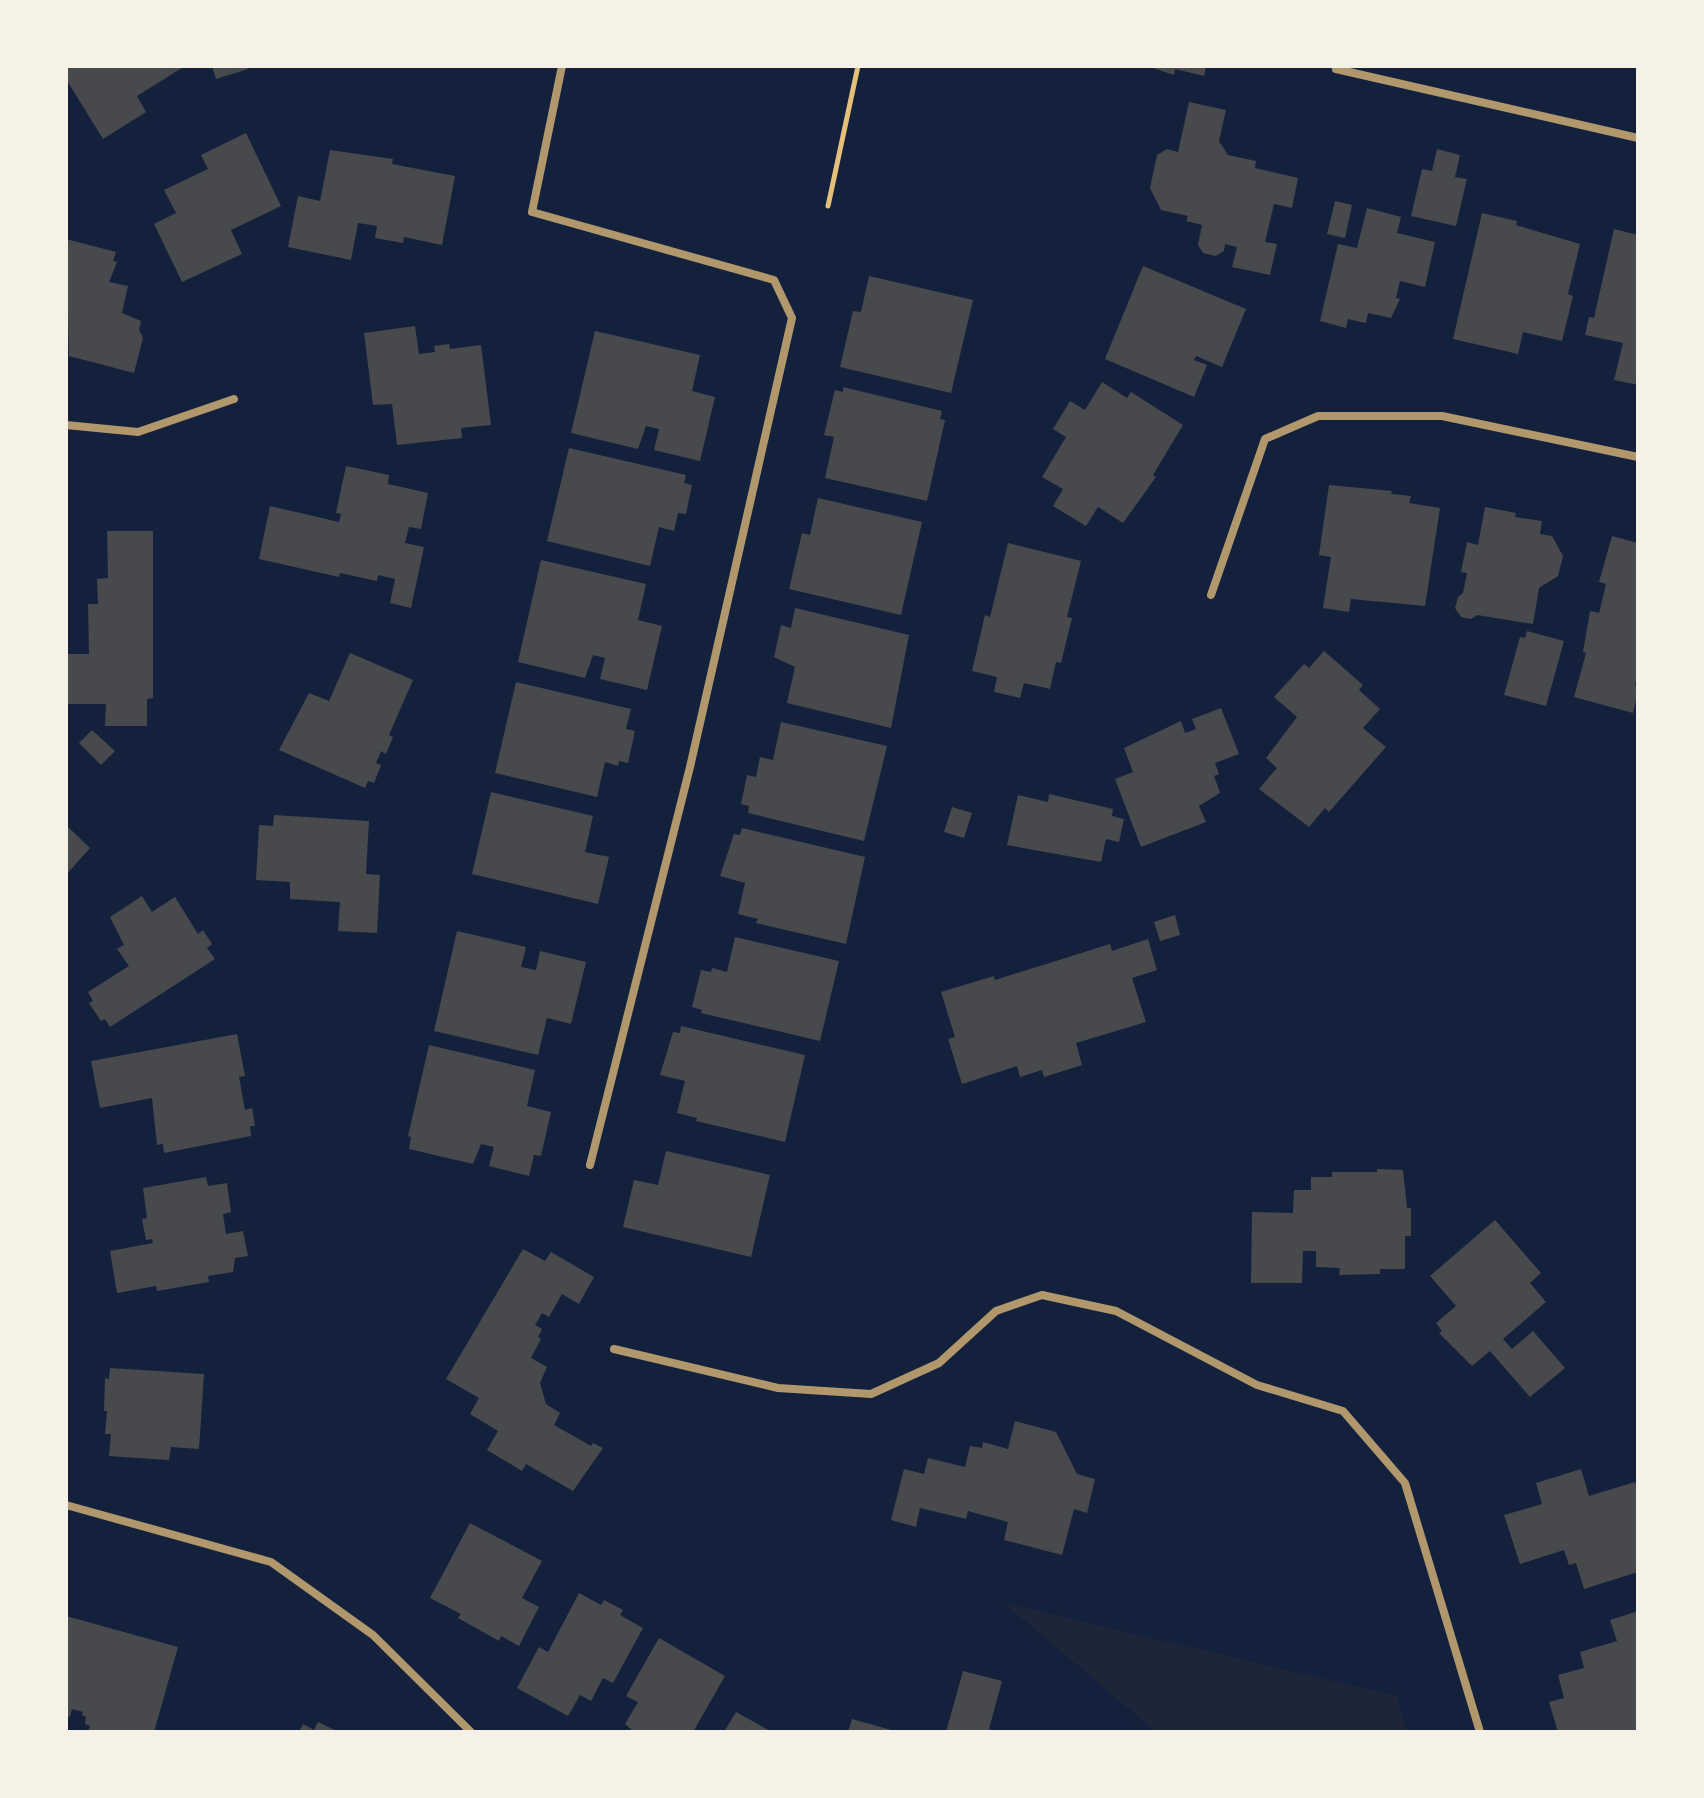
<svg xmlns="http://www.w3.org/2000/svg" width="1704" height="1798" viewBox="0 0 1704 1798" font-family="'IBM Plex Serif',serif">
  <rect width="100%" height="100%" fill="#14213d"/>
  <!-- green -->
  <path fill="#1d2539" d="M 1004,1603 L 1396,1696 L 1407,1732 L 1156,1732 Z"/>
  <!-- building -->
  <path fill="#48494c" d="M 66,66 L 185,66 L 137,96 L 146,112 L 103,139 L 66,79 Z
    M 212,66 L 247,66 L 248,69 L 216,79 Z
    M 1147,66 L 1206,66 L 1204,76 L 1175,69 L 1174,75 Z
    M 1189,102 L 1226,110 L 1219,141 L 1228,155 L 1256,161 L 1255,168 L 1298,178 L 1292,208 L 1274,204 L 1265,242 L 1277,244 L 1270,275 L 1232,267 L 1237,247 L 1225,244 L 1224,251 L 1216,256 L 1203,253 L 1198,245 L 1202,225 L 1186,221 L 1188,216 L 1161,210 L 1150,188 L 1157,155 L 1167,149 L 1178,152 Z
    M 246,133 L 281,206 L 231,230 L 242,254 L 182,282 L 154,224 L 176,213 L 164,190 L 208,169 L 201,155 Z
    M 1437,149 L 1460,155 L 1455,177 L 1467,179 L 1456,226 L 1411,216 L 1422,169 L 1432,171 Z
    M 330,150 L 393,159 L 392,164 L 455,176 L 442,245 L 404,237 L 403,243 L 375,238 L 377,226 L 358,223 L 351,260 L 288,247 L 298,196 L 320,201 Z
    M 1335,201 L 1352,205 L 1345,238 L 1327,234 Z
    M 1367,208 L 1401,217 L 1397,233 L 1435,242 L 1425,287 L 1400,281 L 1396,298 L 1400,299 L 1391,318 L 1368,313 L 1366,323 L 1348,319 L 1346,328 L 1320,321 L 1338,244 L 1357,248 Z
    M 1482,213 L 1517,221 L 1516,225 L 1580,244 L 1568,294 L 1573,296 L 1562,341 L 1523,332 L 1518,354 L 1453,339 Z
    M 1614,229 L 1638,235 L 1638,385 L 1614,380 L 1623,343 L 1585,335 L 1589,317 L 1594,318 Z
    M 66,239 L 116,252 L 113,261 L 117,262 L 109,282 L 128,286 L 122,313 L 141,321 L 139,330 L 143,338 L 134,373 L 69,356 Z
    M 1143,266 L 1246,309 L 1222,367 L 1196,356 L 1194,360 L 1207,365 L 1194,397 L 1105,359 Z
    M 869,276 L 973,300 L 951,393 L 840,367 L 853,311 L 861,312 Z
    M 415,326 L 419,354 L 435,352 L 434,346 L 449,344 L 450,349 L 481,345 L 491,425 L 461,428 L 462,438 L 397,445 L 392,404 L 373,405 L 364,333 Z
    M 595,331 L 700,355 L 692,391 L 715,397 L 700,461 L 654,450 L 659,429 L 646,426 L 638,449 L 571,433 Z
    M 1102,382 L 1127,398 L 1131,392 L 1183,425 L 1153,475 L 1156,477 L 1123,523 L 1098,507 L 1086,526 L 1053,506 L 1063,489 L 1042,477 L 1066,437 L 1053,429 L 1070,401 L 1085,410 Z
    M 843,387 L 942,411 L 940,419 L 945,420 L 927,501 L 825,478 L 834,437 L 824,435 L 835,390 L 843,392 Z
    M 569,448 L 686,475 L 684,483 L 692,485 L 686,514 L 678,513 L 674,531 L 659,527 L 650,566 L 547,541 Z
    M 346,466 L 389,475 L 388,484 L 428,493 L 421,529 L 409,527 L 405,543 L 424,547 L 411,608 L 390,603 L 395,579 L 378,575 L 377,581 L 340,573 L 339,577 L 259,559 L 270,506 L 339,522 L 341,514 L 336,513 Z
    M 1329,485 L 1392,491 L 1391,494 L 1411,496 L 1409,503 L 1440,508 L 1425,606 L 1351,599 L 1349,612 L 1323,608 L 1331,557 L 1319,555 Z
    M 818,498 L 922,522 L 901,615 L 789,589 L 802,533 L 810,535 Z
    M 1485,507 L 1516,513 L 1515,517 L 1542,521 L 1540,534 L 1552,536 L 1563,556 L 1558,576 L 1539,588 L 1533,624 L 1477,615 L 1471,619 L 1461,617 L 1455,608 L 1458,597 L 1463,593 L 1467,573 L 1461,572 L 1467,542 L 1478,545 Z
    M 107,531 L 153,531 L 153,698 L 147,699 L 147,726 L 105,726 L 106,704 L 66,704 L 66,654 L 89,654 L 88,604 L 98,604 L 97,579 L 108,578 Z
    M 1612,536 L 1638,543 L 1638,675 L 1635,685 L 1638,692 L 1633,713 L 1574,697 L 1586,653 L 1583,652 L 1590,611 L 1599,613 L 1606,584 L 1599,582 Z
    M 1008,543 L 1081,561 L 1067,617 L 1072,618 L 1061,663 L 1056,662 L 1050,689 L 1024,683 L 1020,698 L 994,692 L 997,677 L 972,671 L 985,615 L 990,617 Z
    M 541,560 L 646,584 L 638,620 L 662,626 L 647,690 L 600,679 L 605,658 L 593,655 L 585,678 L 518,662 Z
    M 795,608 L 909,635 L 891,728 L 787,703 L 795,667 L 774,657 L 781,625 L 791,628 Z
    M 1527,631 L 1564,641 L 1546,706 L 1504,695 L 1520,637 L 1525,638 Z
    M 1324,651 L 1363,685 L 1359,690 L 1380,709 L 1363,728 L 1386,747 L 1329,812 L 1325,808 L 1309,827 L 1259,789 L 1277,768 L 1266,758 L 1297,717 L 1274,697 L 1304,664 L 1309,668 Z
    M 350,653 L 413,680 L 389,735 L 393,737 L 386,754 L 381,751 L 376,763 L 381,765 L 374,783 L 368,781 L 365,788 L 279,750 L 309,693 L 329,701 Z
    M 516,682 L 631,709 L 626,729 L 635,731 L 628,763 L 619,761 L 618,766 L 605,762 L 597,797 L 495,773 Z
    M 1221,708 L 1239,754 L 1215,763 L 1219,774 L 1214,776 L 1220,793 L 1199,806 L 1206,822 L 1141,847 L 1115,779 L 1133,772 L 1124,748 L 1181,721 L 1185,733 L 1196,729 L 1192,719 Z
    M 781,722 L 887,746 L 864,841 L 748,813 L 749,806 L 741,804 L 747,775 L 756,777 L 760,757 L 773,760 Z
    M 92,730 L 115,751 L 101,765 L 79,743 Z
    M 491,792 L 593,816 L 585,852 L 609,857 L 598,904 L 472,874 Z
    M 1049,794 L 1113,809 L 1112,816 L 1124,819 L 1119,842 L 1106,839 L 1101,862 L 1007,845 L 1018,795 L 1048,802 Z
    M 952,807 L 972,813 L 964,838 L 944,832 Z
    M 274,815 L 369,821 L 366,874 L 380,875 L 377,933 L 338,931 L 340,902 L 290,899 L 290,882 L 256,880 L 259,825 L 273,826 Z
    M 66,825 L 90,848 L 66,875 Z
    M 742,828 L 865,857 L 846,944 L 756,923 L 758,919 L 738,914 L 745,883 L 720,876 L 734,834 L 740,835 Z
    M 142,896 L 152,912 L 175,897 L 198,934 L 203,930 L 212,944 L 207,948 L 215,959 L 110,1027 L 105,1019 L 101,1021 L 89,1003 L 93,1001 L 88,992 L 129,966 L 117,949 L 124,945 L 110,917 Z
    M 1175,915 L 1180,935 L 1160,941 L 1154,922 Z
    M 457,931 L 526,947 L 521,967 L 536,970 L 540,951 L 586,962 L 571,1024 L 547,1018 L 538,1055 L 434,1031 Z
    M 735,937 L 839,961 L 820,1041 L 701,1013 L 702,1010 L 692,1007 L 701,970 L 711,972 L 712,968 L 727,972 Z
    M 1148,939 L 1157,970 L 1132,978 L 1146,1022 L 1076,1043 L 1082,1065 L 1044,1077 L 1042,1070 L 1020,1077 L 1017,1066 L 962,1084 L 948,1039 L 955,1037 L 941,992 L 994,976 L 995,980 L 1110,944 L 1112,951 Z
    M 681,1026 L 805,1055 L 785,1142 L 696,1121 L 697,1118 L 677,1113 L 685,1081 L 660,1075 L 673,1032 L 680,1033 Z
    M 237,1034 L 245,1076 L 239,1077 L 245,1110 L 252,1108 L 255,1126 L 250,1126 L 251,1136 L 164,1153 L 163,1144 L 157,1145 L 152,1098 L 100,1108 L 91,1061 Z
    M 429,1045 L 535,1070 L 527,1106 L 551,1112 L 541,1156 L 534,1155 L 529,1176 L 489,1166 L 494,1147 L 481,1144 L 473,1164 L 409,1149 L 411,1137 L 408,1136 Z
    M 666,1151 L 770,1175 L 751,1257 L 623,1227 L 634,1180 L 658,1185 Z
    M 1377,1169 L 1403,1170 L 1407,1208 L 1411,1208 L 1411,1236 L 1405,1236 L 1405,1269 L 1380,1269 L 1380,1274 L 1339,1275 L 1340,1268 L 1316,1267 L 1316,1251 L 1303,1251 L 1302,1283 L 1251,1283 L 1252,1212 L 1293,1213 L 1294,1190 L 1311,1190 L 1311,1177 L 1332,1177 L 1332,1172 L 1377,1172 Z
    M 206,1177 L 208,1186 L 227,1183 L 231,1212 L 223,1214 L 226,1234 L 243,1231 L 248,1256 L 235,1258 L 233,1272 L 208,1276 L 209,1282 L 157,1291 L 156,1286 L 117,1293 L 110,1251 L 153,1243 L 152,1239 L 146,1240 L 142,1219 L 147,1218 L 143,1188 Z
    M 1495,1220 L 1541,1273 L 1530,1283 L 1546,1302 L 1503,1339 L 1512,1349 L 1533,1331 L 1565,1368 L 1530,1397 L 1490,1351 L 1472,1366 L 1439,1333 L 1442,1331 L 1436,1323 L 1456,1306 L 1430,1276 Z
    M 523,1249 L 545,1261 L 551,1252 L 594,1277 L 579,1304 L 562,1294 L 549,1317 L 542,1313 L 535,1325 L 542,1329 L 538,1337 L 541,1339 L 531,1358 L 547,1367 L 540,1383 L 546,1404 L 560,1413 L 554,1425 L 591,1446 L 593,1443 L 603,1448 L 573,1491 L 526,1464 L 522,1471 L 487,1450 L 498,1431 L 470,1414 L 479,1398 L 446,1379 Z
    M 110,1368 L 204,1374 L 199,1449 L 171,1447 L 169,1460 L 109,1456 L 111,1434 L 105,1434 L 107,1411 L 104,1411 L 105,1378 L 109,1379 Z
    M 1015,1421 L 1056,1432 L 1077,1474 L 1095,1479 L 1087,1513 L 1074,1509 L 1062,1555 L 1004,1540 L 1008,1522 L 968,1511 L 966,1519 L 920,1508 L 916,1527 L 891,1520 L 904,1469 L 924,1474 L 928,1458 L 965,1467 L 970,1446 L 982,1448 L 983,1442 L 1008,1449 Z
    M 1581,1469 L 1589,1496 L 1635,1482 L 1638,1492 L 1638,1572 L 1584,1589 L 1576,1563 L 1569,1565 L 1564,1550 L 1520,1564 L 1504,1515 L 1542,1504 L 1536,1483 Z
    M 470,1523 L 542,1561 L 522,1598 L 539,1607 L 519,1646 L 501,1636 L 499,1641 L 458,1618 L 461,1614 L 430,1598 Z
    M 579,1593 L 601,1605 L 604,1600 L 623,1610 L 620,1615 L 643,1628 L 613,1683 L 603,1678 L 591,1701 L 580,1695 L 568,1716 L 517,1688 L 539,1647 L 548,1652 Z
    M 1638,1611 L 1638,1732 L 1558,1732 L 1549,1702 L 1564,1698 L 1558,1675 L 1584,1668 L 1580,1652 L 1617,1641 L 1610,1620 Z
    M 66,1616 L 178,1647 L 154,1732 L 88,1732 L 90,1726 L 85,1724 L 86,1717 L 82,1715 L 83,1712 L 72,1709 L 70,1717 L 66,1716 Z
    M 659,1638 L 725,1676 L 693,1732 L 634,1732 L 625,1724 L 638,1702 L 626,1696 Z
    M 963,1671 L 1002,1681 L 989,1729 L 997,1732 L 946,1732 Z
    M 736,1712 L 772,1732 L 724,1732 Z
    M 852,1719 L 895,1731 L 895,1732 L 848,1732 Z
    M 318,1722 L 339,1732 L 299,1732 L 303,1724 L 314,1730 Z"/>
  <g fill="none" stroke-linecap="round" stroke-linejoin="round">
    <!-- path -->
    <path stroke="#e5c07b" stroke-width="5" d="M 828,206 L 858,66"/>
    <!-- minor -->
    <path stroke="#b1986c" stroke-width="8" d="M 562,66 L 532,212 L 774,280 L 792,318 L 690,767 L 590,1165
      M 1336,69 L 1638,138
      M 66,425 L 138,432 L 234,399
      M 1211,595 L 1265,439 L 1318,416 L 1442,416 L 1638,457
      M 614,1349 L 778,1388 L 871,1394 L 939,1363 L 996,1311 L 1042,1295 L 1116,1311 L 1257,1385 L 1343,1411 L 1405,1483 L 1480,1732
      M 66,1505 L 271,1562 L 373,1635 L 471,1732"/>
  </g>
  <!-- border -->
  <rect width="1704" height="1798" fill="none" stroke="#f6f1e7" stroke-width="136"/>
</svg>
